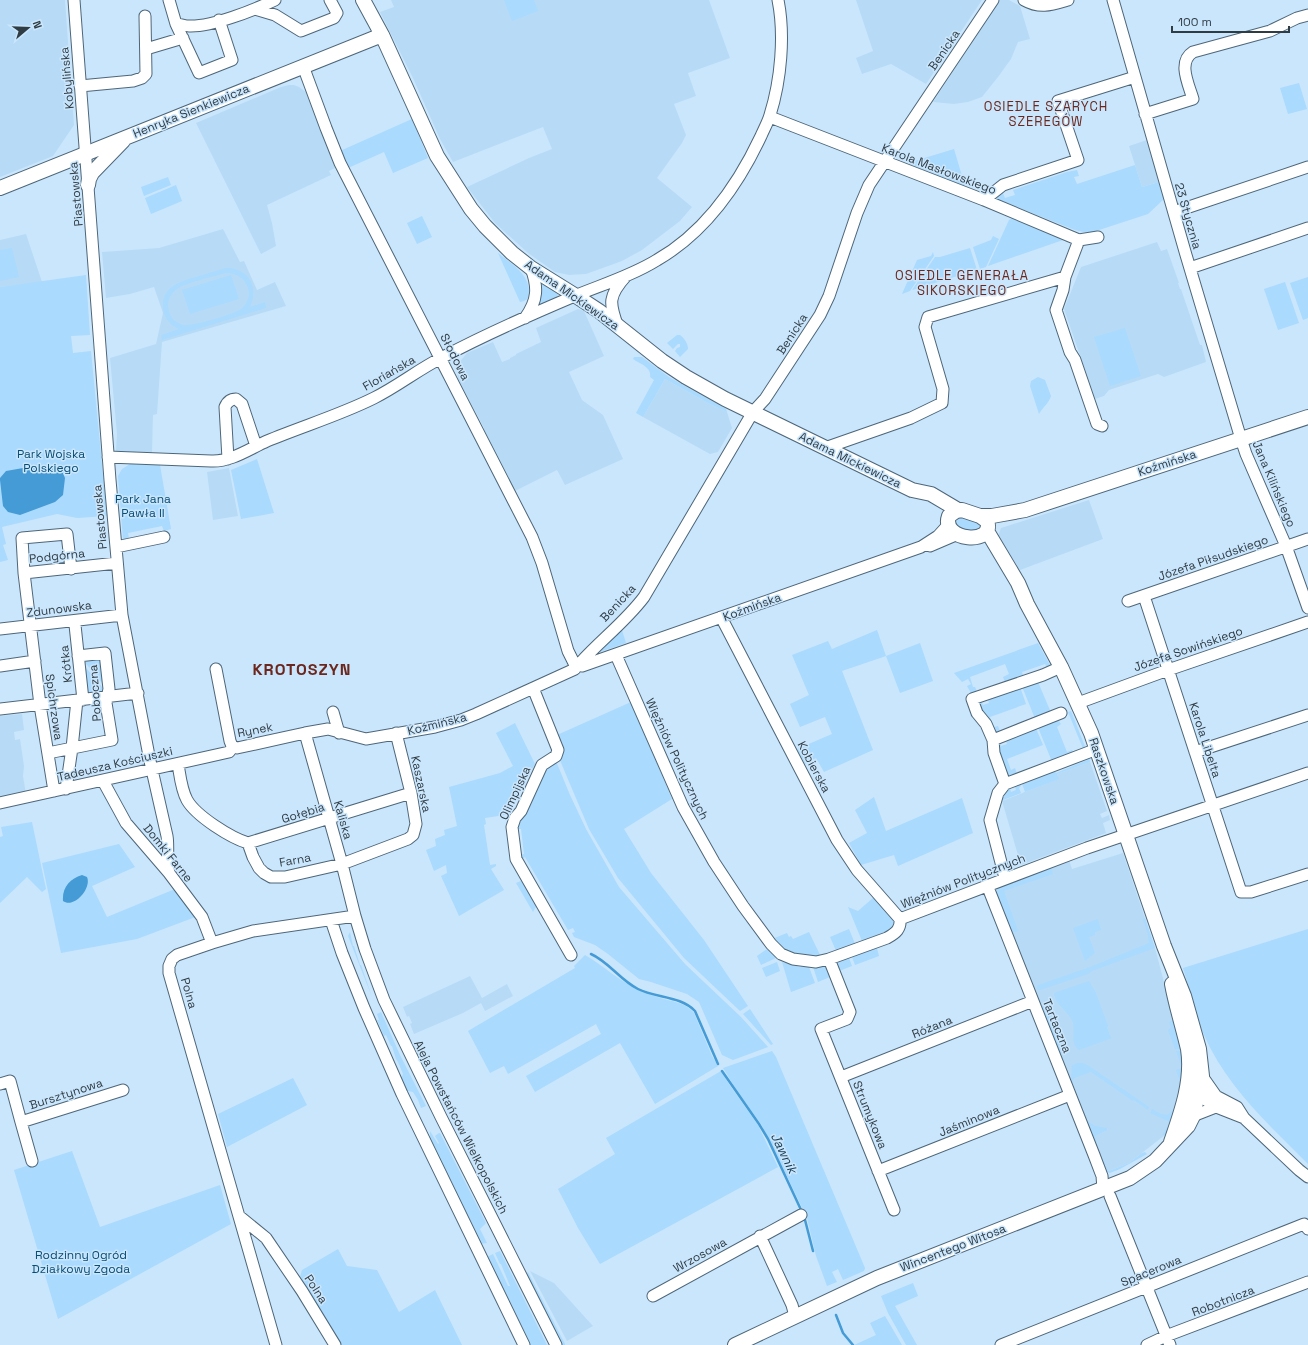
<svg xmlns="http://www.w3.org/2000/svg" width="1308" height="1345" viewBox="0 0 1308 1345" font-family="'Space Grotesk',sans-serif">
  <rect width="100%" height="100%" fill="#cae6fc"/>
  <!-- built -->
  <path fill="#b7dbf6" d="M 0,0 L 65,0 L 74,125 L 53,156 L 0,177 Z
    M 391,0 L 709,0 L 730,58 L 688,73 L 696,96 L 674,104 L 686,135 L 682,143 L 657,178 L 692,207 L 680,221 L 642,250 L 622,261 L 586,274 L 569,275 L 555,272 L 528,253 L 495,223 L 467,187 L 529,158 L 552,149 L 543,127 L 453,162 L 440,139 L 413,78 L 380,12 L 394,7 Z
    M 856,0 L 982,0 L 926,84 L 891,64 L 862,74 L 856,58 L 873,51 Z
    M 1000,0 L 1009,0 L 1020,6 L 1030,39 L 1018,42 L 1011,59 L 998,77 L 982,97 L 968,102 L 954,104 L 933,102 Z
    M 289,85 L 294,85 L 299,87 L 306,92 L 335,168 L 329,171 L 331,175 L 267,205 L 272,223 L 276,246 L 261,254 L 196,123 L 281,87 Z
    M 1147,140 L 1159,182 L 1142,187 L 1129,146 Z
    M 223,229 L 240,262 L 244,261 L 257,290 L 275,282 L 286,306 L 162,342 L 157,414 L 153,415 L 152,453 L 116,451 L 117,434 L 110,358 L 156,344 L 163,313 L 154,287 L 130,294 L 106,298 L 102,252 L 159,248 Z
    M 26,234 L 42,282 L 0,287 L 0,240 Z
    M 1157,242 L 1161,251 L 1167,249 L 1179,283 L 1178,283 L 1180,289 L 1181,289 L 1200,345 L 1202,345 L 1206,362 L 1164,377 L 1158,374 L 1109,390 L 1104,396 L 1095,399 L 1064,309 L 1081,267 Z
    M 578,309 L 584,311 L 604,356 L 569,372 L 582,400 L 603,415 L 623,459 L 565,485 L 557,470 L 515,491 L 483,430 L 484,428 L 458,379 L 457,371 L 458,364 L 467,353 L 493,342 L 502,362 L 510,359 L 510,358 L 516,355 L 516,354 L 541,342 L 536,328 Z
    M 665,379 L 708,403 L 727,412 L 732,428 L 718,452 L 710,454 L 643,417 Z
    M 229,468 L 238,516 L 213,520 L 207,472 Z
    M 1089,500 L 1103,539 L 1020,570 L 1014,563 L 998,536 L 1001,528 Z
    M 22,714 L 24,730 L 14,732 L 15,740 L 20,739 L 24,766 L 23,776 L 26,794 L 0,798 L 0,716 Z
    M 1090,762 L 1107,811 L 1100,814 L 1102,818 L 1109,815 L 1110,820 L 1103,823 L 1106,833 L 1021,865 L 1002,801 L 1058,779 L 1057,774 Z
    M 1123,853 L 1155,948 L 1178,1035 L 1183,1066 L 1179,1100 L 1165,1135 L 1129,1163 L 1109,1171 L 1106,1170 L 996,892 L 999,886 L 1069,860 L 1072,869 Z
    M 470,976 L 482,998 L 507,984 L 513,996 L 485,1011 L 481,1003 L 463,1013 L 414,1034 L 410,1024 L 412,1023 L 409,1016 L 407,1017 L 403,1007 Z
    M 530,1271 L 554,1283 L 593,1326 L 567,1341 Z"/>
  <!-- green -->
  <path fill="#aadafd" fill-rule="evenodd" d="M 504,0 L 534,0 L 538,11 L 512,21 Z
    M 1299,83 L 1307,109 L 1288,114 L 1280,88 Z
    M 412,119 L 428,158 L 393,173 L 384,152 L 348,168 L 340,151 Z
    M 954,149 L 965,186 L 908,163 Z
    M 1135,165 L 1142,187 L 1159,182 L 1164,199 L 1148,214 L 1093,232 L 1083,232 L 1075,230 L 996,199 L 996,196 L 1002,191 L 1005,198 L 1015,195 L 1013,190 L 1067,172 L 1077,170 L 1079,176 L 1074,177 L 1077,184 Z
    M 168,177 L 171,185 L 144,196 L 141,187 Z
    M 176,185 L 182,201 L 151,214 L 145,198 Z
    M 422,216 L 432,237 L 417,244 L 407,223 Z
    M 1012,218 L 1066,239 L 988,266 L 1009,220 Z
    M 993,236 L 999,239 L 986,267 L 980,269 L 973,247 L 991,240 Z
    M 12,248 L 19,277 L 0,281 L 0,250 Z
    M 970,248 L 977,270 L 912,290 L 935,257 L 940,257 Z
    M 933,252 L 934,256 L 910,291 L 902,294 L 917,260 L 931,256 Z
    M 498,253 C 510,263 530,274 529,293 C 529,299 526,301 520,302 Z
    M 226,268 C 249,268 259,287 250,307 L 265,302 L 266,308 L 162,340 L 161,335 L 179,329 C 170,325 164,318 163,308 C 161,286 182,281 199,276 C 208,273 217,271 226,268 ZM 226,273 C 238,273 248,280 249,293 C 249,299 246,305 241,309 C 235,314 191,327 183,325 C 176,323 170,318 169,311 C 166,303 170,294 177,289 C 185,283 215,276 226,273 Z
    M 86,275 L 90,335 L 71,336 L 73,353 L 91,351 L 107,516 L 77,518 L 57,514 L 2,527 L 6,544 L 3,545 L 8,560 L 0,562 L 0,287 Z
    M 231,275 L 239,299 L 190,314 L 182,290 Z
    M 1308,277 L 1308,318 L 1303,320 L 1290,283 Z
    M 539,281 L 557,292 L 558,295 L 556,298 L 537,307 Z
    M 1285,282 L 1299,323 L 1278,330 L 1264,289 Z
    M 1125,328 L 1141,376 L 1110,386 L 1094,337 Z
    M 677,335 L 680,335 C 684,338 688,343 688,349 L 680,357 L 675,351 L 677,348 L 680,347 L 680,344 L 678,344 L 673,349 L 667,343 Z
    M 634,357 L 642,357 L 669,377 L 726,409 L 727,412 L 708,403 L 665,379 L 643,417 L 636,413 L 654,380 L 650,377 C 652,367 640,364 633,359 Z
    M 1038,377 L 1045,380 L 1051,396 C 1049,403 1043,407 1039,414 L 1030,386 L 1031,381 Z
    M 257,459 L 274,513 L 241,519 L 231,470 Z
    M 130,464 L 160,465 L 171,529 L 164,531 L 162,526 L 128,533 L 129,539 L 123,540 L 118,476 L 122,469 Z
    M 959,517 L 978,522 L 983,528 C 980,529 976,532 973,532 C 966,533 957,530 955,523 Z
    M 621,627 L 626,643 L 600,652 L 599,650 Z
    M 877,630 L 886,656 L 920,643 L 933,681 L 900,693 L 886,656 L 842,671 L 873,750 L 824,772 L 816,758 L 805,764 L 797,749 L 832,734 L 825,717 L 800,727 L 790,704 L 809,695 L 792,655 L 828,641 L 832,649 Z
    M 1038,643 L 1050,665 L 1048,669 L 1045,664 L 1022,672 L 1024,678 L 1006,685 L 1003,677 L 1009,674 L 1005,664 L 970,677 L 973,687 L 975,687 L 978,694 L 971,693 L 967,686 L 971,684 L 968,679 L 962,682 L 954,673 Z
    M 100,656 L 107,689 L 83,660 Z
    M 82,663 L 106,692 L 85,694 Z
    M 1038,682 L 1052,715 L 1036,721 L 1021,684 Z
    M 1019,684 L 1026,704 L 990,717 L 994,727 L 998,726 L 1001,734 L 995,736 L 979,712 L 978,701 L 980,698 L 983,705 L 989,703 L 987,696 Z
    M 631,702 L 672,799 L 624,829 L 651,873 L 704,940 L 748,1006 L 740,1011 L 684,958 L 618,878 L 589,829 L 559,758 L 557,735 Z
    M 1071,711 L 1086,749 L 1084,751 L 1068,712 Z
    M 1058,720 L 1061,724 L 1057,727 L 1067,752 L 1072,750 L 1073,752 L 1053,764 L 1037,725 Z
    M 515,723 L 535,764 L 508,812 L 505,815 L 485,818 L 486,824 L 484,825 L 490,865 L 496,864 L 496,866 L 491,869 L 504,890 L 459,916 L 441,876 L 447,873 L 446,865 L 434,871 L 426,850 L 436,846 L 435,839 L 445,835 L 444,830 L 457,826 L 449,787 L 500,773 L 513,766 L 496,733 Z
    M 1035,726 L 1043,745 L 1007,759 L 1011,770 L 1015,768 L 1018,777 L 1007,777 L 996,743 L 999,740 L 1001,746 L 1007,744 L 1005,738 Z
    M 1086,756 L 1089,756 L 1090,762 L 1057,774 L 1059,779 L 1025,792 L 1021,781 L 1053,768 L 1056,773 L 1087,760 Z
    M 556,761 L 570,795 L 586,829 L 619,887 L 685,964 L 741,1017 L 768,1047 L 733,1060 L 722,1055 L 699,1002 L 687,994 L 651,982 L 639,979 L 608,954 L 595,945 L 574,937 L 572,933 L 575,932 L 573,928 L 568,930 L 525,857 L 520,860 L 518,855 L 524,854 L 521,829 L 515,829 L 543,770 Z
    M 1019,781 L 1021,786 L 1019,788 L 1021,793 L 998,802 L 1009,785 L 1011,792 L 1016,790 L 1014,783 Z
    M 874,797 L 886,831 L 962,798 L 973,833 L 898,866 L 894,855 L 861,865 L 849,843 L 867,833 L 855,810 Z
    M 32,822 L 46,889 L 42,892 L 27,877 L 0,903 L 0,837 L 3,836 L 1,827 Z
    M 119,844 L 135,867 L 92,886 L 107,917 L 175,889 L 198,916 L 137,939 L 61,953 L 42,863 Z
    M 1051,867 L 1053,874 L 1004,891 L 1018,931 L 1015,932 L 1012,932 L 996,892 L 999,886 Z
    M 523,880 L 537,905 L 533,912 L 516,883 Z
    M 874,897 L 895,919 L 896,926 L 888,931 L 862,941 L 848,907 L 858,911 Z
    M 1145,918 L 1155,948 L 1092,971 L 1088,974 L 1040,990 L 1037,989 L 1037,986 L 1038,985 L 1090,967 L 1149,943 L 1148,935 L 1143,919 Z
    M 1098,919 L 1101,930 L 1095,932 L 1095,935 L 1089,937 L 1095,953 L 1085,961 L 1073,928 Z
    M 849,929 L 856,946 L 837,953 L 830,937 Z
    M 1308,929 L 1308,1164 C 1269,1125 1227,1087 1204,1035 C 1195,1014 1190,990 1183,968 Z
    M 350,932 L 353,946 L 354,946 L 360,965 L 361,965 L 372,997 L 348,936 Z
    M 809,932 L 821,957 L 813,958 L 787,954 L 772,939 L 787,933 L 789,937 L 791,936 L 793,939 Z
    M 877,948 L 879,956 L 855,965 L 852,957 Z
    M 767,949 L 776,958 L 761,965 L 757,956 Z
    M 585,955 C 604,966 620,982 640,990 C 647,993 654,996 660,998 C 673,1002 685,1002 694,1013 L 712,1056 L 718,1066 L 655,1104 L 620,1043 L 535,1092 L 526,1076 L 601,1034 L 596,1024 L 508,1074 L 504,1066 L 490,1073 L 468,1031 L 575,968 L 574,966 Z
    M 849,958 L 852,966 L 839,971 L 836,963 Z
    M 777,962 L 780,971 L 766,977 L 762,968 Z
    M 782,962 L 800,967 L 809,967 L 815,983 L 791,992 Z
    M 825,966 L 830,977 L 818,982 L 813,967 Z
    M 1089,981 L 1096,993 L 1108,1026 L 1107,1027 L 1110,1036 L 1112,1038 L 1079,1050 C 1070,1043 1075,1033 1073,1023 C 1070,1014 1063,1010 1058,1003 C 1056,1001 1055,997 1054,994 L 1054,993 Z
    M 1040,1003 C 1052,1016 1058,1037 1061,1054 L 1059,1053 Z
    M 750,1009 L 773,1044 L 771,1045 L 743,1014 Z
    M 381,1012 L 400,1055 L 426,1106 L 421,1108 L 418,1100 L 413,1092 L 408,1091 L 423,1122 L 419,1121 L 401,1079 L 403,1074 L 398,1062 L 396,1059 L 392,1046 L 391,1046 L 386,1035 L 384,1036 L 377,1020 L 379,1020 L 377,1014 Z
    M 1173,1020 L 1181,1049 L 1175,1049 L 1168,1030 L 1171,1028 L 1169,1022 Z
    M 772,1051 L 776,1057 L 865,1268 L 864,1271 L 843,1280 L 838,1269 L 832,1272 L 837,1282 L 827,1286 L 816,1256 L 807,1218 L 782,1166 L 761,1124 L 739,1094 L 723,1068 Z
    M 1176,1051 L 1181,1051 C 1184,1079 1180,1111 1165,1135 L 1162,1135 L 1170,1122 L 1150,1113 L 1152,1109 L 1161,1114 L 1167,1115 C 1177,1110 1180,1094 1180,1083 C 1180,1079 1177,1074 1176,1070 L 1182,1068 Z
    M 1078,1063 L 1083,1063 L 1089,1066 L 1149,1107 L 1148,1110 L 1134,1100 L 1133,1101 L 1091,1072 L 1074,1078 L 1072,1083 L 1071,1079 L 1072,1065 Z
    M 721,1071 L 729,1084 L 758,1125 L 778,1167 L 600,1264 L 578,1228 L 558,1189 L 615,1154 L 606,1138 Z
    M 293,1078 L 307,1105 L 227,1147 L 218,1114 Z
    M 1086,1120 L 1095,1126 L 1107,1128 L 1107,1130 L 1095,1136 L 1097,1142 L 1095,1143 Z
    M 430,1131 L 438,1144 L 439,1143 L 435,1136 L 439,1133 L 440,1133 L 486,1223 L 480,1229 L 487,1243 L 480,1244 L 432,1145 L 430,1138 Z
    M 72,1151 L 100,1227 L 220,1185 L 231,1224 L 58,1319 L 14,1170 Z
    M 1145,1152 L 1147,1154 L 1120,1169 L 1110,1173 L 1107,1172 L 1101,1158 L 1102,1157 L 1108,1171 L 1109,1171 L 1129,1163 L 1142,1153 Z
    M 338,1249 L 347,1266 L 377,1270 L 399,1312 L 435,1290 L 462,1345 L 340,1345 L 340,1342 L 299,1280 L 302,1270 Z
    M 500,1251 L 547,1345 L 530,1345 L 524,1333 L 487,1257 L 493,1254 L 508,1286 L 510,1286 L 501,1264 L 500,1264 L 495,1253 Z
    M 528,1272 L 565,1344 L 565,1345 L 562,1345 L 525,1275 Z
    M 913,1283 L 918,1296 L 895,1306 L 917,1345 L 906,1345 L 888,1313 L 881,1296 Z
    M 885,1316 L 902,1345 L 854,1345 L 876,1335 L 870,1323 Z"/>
  <!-- water -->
  <path fill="#449bd5" d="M 52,466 L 62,471 L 65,478 L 63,495 L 55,502 L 20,515 L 8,512 L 3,506 L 0,480 L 0,478 L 6,471 L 29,467 Z
    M 82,875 L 87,877 C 92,888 74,909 63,901 C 62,887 70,879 82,875 Z"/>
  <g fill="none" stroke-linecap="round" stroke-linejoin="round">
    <!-- stream -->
    <path stroke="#449bd5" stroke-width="2.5" d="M 591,954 C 609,962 620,980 638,989 C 656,998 681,996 695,1011 L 718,1064
      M 722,1071 L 759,1124 L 768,1139 L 802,1212
      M 804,1216 L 813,1251
      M 836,1315 L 843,1333 L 853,1345"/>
    <!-- minor casing -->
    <g stroke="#4d6679" stroke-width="13">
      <path id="minor" d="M 74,0 L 110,480 L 122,615 L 150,761 L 167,836 C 169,848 166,861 169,873
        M 169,0 L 176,24 L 199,73 L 232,60 L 219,20
        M 1024,0 C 1040,9 1051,5 1068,0
        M 1113,0 L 1186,255 L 1241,439 L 1246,454 L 1286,546 L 1308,608
        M 255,9 L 275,15 L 301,31 L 334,18 L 337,13 L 330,0
        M 176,24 C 180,24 185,26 189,26 C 212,27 254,10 275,0
        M 146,49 L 183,38
        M 303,66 L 326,128 L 340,163 L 532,537 L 542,563 L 568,651 L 574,663
        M 80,86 L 133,81 L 142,78 L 146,74 L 145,16
        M 1145,114 L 1193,99 C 1189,85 1177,62 1193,52 L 1270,31 L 1297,18 L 1308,15
        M 770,117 L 984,200 L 1079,240 L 1098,237
        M 984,200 L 1003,185 L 1078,160 L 1058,101 L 1135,77
        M 1174,212 L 1308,167
        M 1190,268 L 1308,228
        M 1065,277 L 1063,290 L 1056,310 L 1070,352 L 1075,360 L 1097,424 L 1102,426
        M 525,318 C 538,300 538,287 531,268
        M 618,327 C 609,303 608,296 626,276
        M 825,448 L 911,418 L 942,403 L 943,389 L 925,327 L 928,317 L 1065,277 L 1079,240
        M 108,457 L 211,461 C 231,462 249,449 267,441 C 303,426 340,415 374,398 C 398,386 419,369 443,357 C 486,334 532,314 577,295 C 604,284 633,275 657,260 C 704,233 738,185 761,136 C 764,129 768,122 770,115 C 781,80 785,35 778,0
        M 228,459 L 225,407 C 227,402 230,399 236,399 L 242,404 L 256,446
        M 930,546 L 958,534
        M 116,547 L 164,537
        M 24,573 L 117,563
        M 1144,596 L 1241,892 L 1251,892 L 1308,874
        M 1128,601 L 1308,539
        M 721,617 L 837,840 L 857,870 L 900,919
        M 75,625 L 83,700
        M 0,629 L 122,615
        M 616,655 L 683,807 L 714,862 L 743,906 L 771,944 L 781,954 L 793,959 L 816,962 L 829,959 L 887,938 C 896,933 901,929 900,919
        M 581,662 C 601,640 626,621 644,597 L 753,412 L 765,399 L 820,315 L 829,296 L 857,213 L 869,185 L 993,0
        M 0,666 L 35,661
        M 582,666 L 921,547 L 938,536 L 948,525
        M 216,669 L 230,741 L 232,746 L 237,748 L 305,733 L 328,729 L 366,739 L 435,727 L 461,720 L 476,714 L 575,669
        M 533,688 L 558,750 L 556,756 L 542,765 L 521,811 L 515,818 L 512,827 L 516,859 L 571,955
        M 1078,703 L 1168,670 L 1308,622
        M 0,709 L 138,693
        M 333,712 L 339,733
        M 305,733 L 342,864 L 355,916 L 365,949 L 384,1000 L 441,1117 L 556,1345
        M 993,740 L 1061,713
        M 1195,752 L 1308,715
        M 48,753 L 112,740 L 106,703 L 109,689 L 105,653 L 78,656
        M 178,764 C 180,775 181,789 187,800 C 196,816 231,838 248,843
        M 103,781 L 126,823 L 169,873 L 202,917 L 212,943
        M 1005,784 L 1097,749
        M 66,789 L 72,748 L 77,700
        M 54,791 L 40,705 L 24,573 L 22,538 L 67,534 L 71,569
        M 0,803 L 229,752 L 233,747
        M 248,843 L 253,857 L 259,868 L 264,873 L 271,877 L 285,877 L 342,864 L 408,839 L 413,835 L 416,824 L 411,793 L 396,733
        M 248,843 L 411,793
        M 1005,878 L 990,820 L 998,793 L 1005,784 L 994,753 L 993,740 L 986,724 L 977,713 L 972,699 L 1043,675 L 1061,667
        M 987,885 L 1094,1155 L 1102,1176 L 1103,1189
        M 900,919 L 1087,848 L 1308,773
        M 331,920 L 342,953 L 364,1008 L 402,1094 L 524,1345
        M 829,959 L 850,1012 L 847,1019 L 821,1029 L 894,1210
        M 1202,1076 L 1216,1096
        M 841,1077 L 1033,1001
        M 0,1084 L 10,1081 L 21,1122 L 123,1090
        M 1190,1094 L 1198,1095 L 1216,1096 L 1237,1107 L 1244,1118 L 1299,1170 L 1308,1177
        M 1198,1095 L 1216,1107 L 1244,1118
        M 1193,1116 L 1216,1107
        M 21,1122 L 32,1161
        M 878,1171 L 1070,1095
        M 1110,1196 L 1170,1345
        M 239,1216 L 266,1238 L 302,1291 L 335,1345
        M 760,1236 L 792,1305 L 795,1316
        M 653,1296 L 801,1215
        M 276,1345 L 169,973 L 169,966 L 172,959 L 177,955 L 212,943 L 253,931 L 355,916
        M 1001,1345 L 1304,1224 L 1308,1229
        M 1147,1345 L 1166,1336 L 1308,1282"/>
    </g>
    <!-- major casing -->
    <g stroke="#4d6679" stroke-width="16">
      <path id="major" d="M 363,0 L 382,35 L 437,156 L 471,209 L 485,226 L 512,253 L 531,268 L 576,296 L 599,311 L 662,361 L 686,377 L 725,399 L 912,490 L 931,494 L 958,510
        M 88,185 L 89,179 L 92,173 L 123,141
        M 0,188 L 382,35
        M 962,510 L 980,516 L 987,521 C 996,546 940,541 949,516 L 956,511 Z
        M 980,516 L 992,516 L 1025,510 L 1308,417
        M 1171,1142 C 1181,1113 1193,1081 1188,1049 C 1183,1027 1176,1006 1172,984
        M 735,1345 L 877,1278 L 1130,1178 L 1155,1161 L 1188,1126 L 1193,1116 L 1202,1076 L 1199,1049 L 1184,996 L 1164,946 L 1091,733 L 1061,667 L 1027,604 L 1018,583 L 987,531"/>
    </g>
    <!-- minor -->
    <use href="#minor" stroke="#fff" stroke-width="11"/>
    <!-- major -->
    <use href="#major" stroke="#fff" stroke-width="14"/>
  </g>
  <g text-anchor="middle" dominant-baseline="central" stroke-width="3" stroke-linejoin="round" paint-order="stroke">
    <!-- street labels -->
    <g font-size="12" fill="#303c44" stroke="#cae6fc">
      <text transform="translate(944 50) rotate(-56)">Benicka</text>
      <text transform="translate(67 78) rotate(-95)">Kobylińska</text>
      <text transform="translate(191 111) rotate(-22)">Henryka Sienkiewicza</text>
      <text transform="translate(939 169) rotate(21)">Karola Masłowskiego</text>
      <text transform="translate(76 194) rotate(-95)">Piastowska</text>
      <text transform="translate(1188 216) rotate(74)">23 Stycznia</text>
      <text transform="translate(572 295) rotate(35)">Adama Mickiewicza</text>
      <text transform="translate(792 334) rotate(-57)">Benicka</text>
      <text transform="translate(455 357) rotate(63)">Słodowa</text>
      <text transform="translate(389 373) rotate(-30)">Floriańska</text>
      <text transform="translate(850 460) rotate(26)">Adama Mickiewicza</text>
      <text transform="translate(1167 463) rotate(-18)">Koźmińska</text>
      <text transform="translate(1274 484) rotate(67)">Jana Kilińskiego</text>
      <text transform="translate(100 517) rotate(-95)">Piastowska</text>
      <text transform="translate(57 556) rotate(-6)">Podgórna</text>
      <text transform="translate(1213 558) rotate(-19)">Józefa Piłsudskiego</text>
      <text transform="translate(618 603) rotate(-47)">Benicka</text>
      <text transform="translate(752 607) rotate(-20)">Koźmińska</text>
      <text transform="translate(59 609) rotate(-7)">Zdunowska</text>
      <text transform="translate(1188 649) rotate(-19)">Józefa Sowińskiego</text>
      <text transform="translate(66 664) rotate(-96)">Krótka</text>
      <text transform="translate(95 693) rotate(-94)">Poboczna</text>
      <text transform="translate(54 707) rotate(82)">Spichrzowa</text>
      <text transform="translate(437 724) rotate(-14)">Koźmińska</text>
      <text transform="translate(255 730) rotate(-11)">Rynek</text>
      <text transform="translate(1205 740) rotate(72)">Karola Libelta</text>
      <text transform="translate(677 759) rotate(65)">Więźniów Politycznych</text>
      <text transform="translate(115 764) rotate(-13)">Tadeusza Kościuszki</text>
      <text transform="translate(814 767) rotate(62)">Kobierska</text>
      <text transform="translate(1104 771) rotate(71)">Raszkowska</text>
      <text transform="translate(421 784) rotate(78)">Kaszarska</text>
      <text transform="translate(515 793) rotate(-65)">Olimpijska</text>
      <text transform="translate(303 813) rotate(-17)">Gołębia</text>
      <text transform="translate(343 820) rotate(74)">Kaliska</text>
      <text transform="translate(168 853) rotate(51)">Domki Farne</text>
      <text transform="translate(295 860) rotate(-10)">Farna</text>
      <text transform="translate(963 881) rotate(-21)">Więźniów Politycznych</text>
      <text transform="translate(189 993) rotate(74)">Polna</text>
      <text transform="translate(1057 1026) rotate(68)">Tartaczna</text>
      <text transform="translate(932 1027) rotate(-22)">Różana</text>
      <text transform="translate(66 1094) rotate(-18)">Bursztynowa</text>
      <text transform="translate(870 1115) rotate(68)">Strumykowa</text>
      <text transform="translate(969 1121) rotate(-22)">Jaśminowa</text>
      <text transform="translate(461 1127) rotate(63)">Aleja Powstańców Wielkopolskich</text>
      <text transform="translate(953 1248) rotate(-21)">Wincentego Witosa</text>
      <text transform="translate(700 1255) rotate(-29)">Wrzosowa</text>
      <text transform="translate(1151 1271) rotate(-22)">Spacerowa</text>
      <text transform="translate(316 1289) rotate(57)">Polna</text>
      <text transform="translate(1223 1301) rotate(-21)">Robotnicza</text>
    </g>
    <!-- park labels -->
    <g font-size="12" fill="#084d74" stroke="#cae6fc">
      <text x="51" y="454">Park Wojska<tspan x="51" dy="14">Polskiego</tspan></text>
      <text x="143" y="499">Park Jana<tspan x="143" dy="14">Pawła II</tspan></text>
      <text x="81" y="1255">Rodzinny Ogród<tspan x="81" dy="14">Działkowy Zgoda</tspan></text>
    </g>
    <!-- neighbourhood labels -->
    <g font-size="13" letter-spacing="1" fill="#6b271d" stroke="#cae6fc">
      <text x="1046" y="106">OSIEDLE SZARYCH<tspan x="1046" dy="15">SZEREGÓW</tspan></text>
      <text x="962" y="275">OSIEDLE GENERAŁA<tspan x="962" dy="15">SIKORSKIEGO</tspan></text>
    </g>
    <!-- water labels -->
    <g font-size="13" font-style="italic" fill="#163b53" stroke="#cae6fc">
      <text transform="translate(784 1153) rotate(64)">Jawnik</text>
    </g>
    <!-- district labels -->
    <g font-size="16" font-weight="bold" letter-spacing="1" fill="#6b271d" stroke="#cae6fc">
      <text x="302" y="669">KROTOSZYN</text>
    </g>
  </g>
  <!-- north arrow -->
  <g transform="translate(28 28) rotate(71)" stroke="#cae6fc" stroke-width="3" paint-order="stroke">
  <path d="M0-3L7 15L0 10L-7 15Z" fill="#303c44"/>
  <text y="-6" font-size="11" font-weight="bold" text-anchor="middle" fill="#303c44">N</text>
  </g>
  <!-- scale -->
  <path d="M1172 26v6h117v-6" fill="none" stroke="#303c44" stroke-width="2"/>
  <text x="1178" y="26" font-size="12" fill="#303c44" stroke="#cae6fc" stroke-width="3" paint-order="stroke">100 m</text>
</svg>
